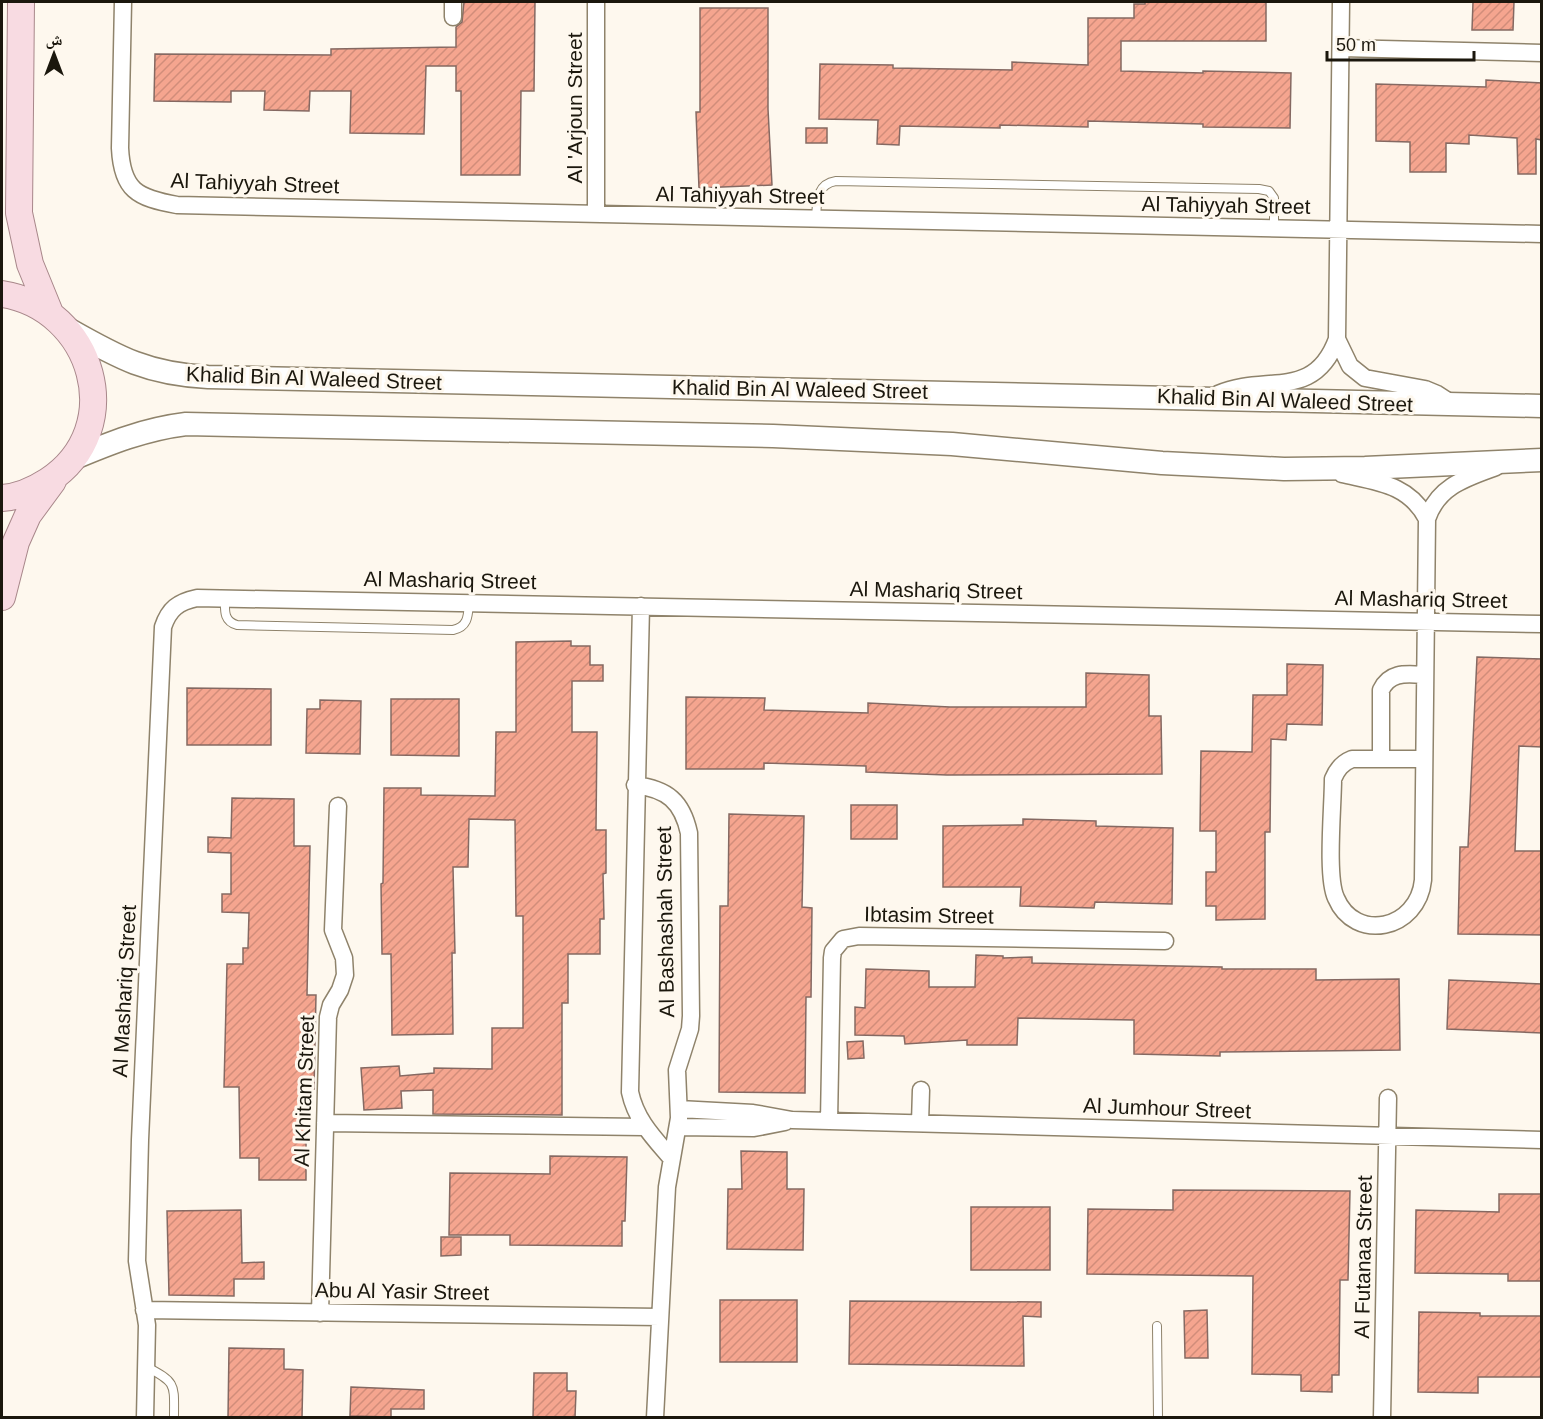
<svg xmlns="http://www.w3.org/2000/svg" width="1543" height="1419" viewBox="0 0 1543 1419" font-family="Arial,'Noto Naskh Arabic',sans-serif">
  <defs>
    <pattern id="building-hatch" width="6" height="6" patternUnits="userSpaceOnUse" patternTransform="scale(1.5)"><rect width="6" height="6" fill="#f5a58f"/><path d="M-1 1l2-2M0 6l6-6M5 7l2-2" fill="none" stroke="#d18d7a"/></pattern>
  </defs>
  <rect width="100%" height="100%" fill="#fef8ee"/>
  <!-- building -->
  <path fill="url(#building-hatch)" stroke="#856962" stroke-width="1.5" d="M 464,2 L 535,2 L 534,91 L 521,91 L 520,175 L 461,175 L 461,91 L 456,91 L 456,66 L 426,66 L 424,134 L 350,133 L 351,91 L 310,91 L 309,111 L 264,110 L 265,91 L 231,91 L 231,102 L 154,101 L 155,54 L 331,55 L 331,49 L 456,47 L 456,27 L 462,22 Z
    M 1145,2 L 1266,2 L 1266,41 L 1121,41 L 1121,71 L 1203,73 L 1203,71 L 1291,73 L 1290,128 L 1203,127 L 1203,124 L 1088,121 L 1088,127 L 1000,125 L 1000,128 L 900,126 L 899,145 L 877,144 L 878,120 L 819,119 L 820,64 L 893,65 L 893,68 L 1012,70 L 1012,62 L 1088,65 L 1088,18 L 1134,18 L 1134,4 L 1145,4 Z
    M 1473,2 L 1514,2 L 1513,30 L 1472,30 Z
    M 700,8 L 768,8 L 768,109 L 772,185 L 699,188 L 696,112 L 700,112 Z
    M 1486,80 L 1542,83 L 1542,140 L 1536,139 L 1536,174 L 1518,174 L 1517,138 L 1469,135 L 1469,144 L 1446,143 L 1446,172 L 1410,172 L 1410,142 L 1376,141 L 1376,84 L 1486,87 Z
    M 806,128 L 827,128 L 827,143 L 806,143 Z
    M 571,641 L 571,646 L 590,646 L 590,665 L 603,665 L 603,681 L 572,681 L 572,732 L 597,732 L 596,830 L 606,830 L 606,873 L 603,874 L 604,919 L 600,919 L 600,954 L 568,954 L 568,1003 L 562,1003 L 562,1115 L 433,1114 L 433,1090 L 401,1091 L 402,1108 L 364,1110 L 361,1068 L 399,1066 L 400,1076 L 434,1073 L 434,1068 L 492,1069 L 492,1028 L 523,1028 L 523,916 L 516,916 L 515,820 L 469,819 L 468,867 L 453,867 L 455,953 L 452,953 L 453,1034 L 392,1035 L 391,954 L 382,954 L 381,884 L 383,883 L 384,788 L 421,788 L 421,795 L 495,796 L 496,732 L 516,732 L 516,642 Z
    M 1477,657 L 1542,659 L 1542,747 L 1519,746 L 1515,851 L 1542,851 L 1542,935 L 1458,934 L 1460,847 L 1468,847 Z
    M 1287,664 L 1323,665 L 1322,725 L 1287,724 L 1286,740 L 1271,739 L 1270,832 L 1265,832 L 1265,919 L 1216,920 L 1216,906 L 1206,906 L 1206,872 L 1216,872 L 1216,831 L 1200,831 L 1201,751 L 1252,752 L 1253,695 L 1287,695 Z
    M 1086,673 L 1149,675 L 1149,716 L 1161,716 L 1162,774 L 947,775 L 866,772 L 866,766 L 764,763 L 764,769 L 686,769 L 686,697 L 765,698 L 764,710 L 868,713 L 868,703 L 950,707 L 1086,707 Z
    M 187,688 L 271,689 L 271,745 L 187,745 Z
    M 391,699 L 459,699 L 459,756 L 391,755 Z
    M 320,700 L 361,701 L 360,754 L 306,753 L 307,709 L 320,709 Z
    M 232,798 L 294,799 L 294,846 L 310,846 L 307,995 L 316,995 L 314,1089 L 306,1089 L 306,1180 L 259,1180 L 259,1158 L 240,1158 L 239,1087 L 224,1087 L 227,964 L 243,964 L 243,948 L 248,948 L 249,913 L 222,912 L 222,894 L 231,894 L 231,853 L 208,852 L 208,837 L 231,838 Z
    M 851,805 L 897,805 L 897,839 L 851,839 Z
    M 729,814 L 804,816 L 802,907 L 812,908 L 811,997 L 806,997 L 805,1093 L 719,1092 L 720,906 L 728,906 Z
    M 1023,819 L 1096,821 L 1096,826 L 1173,828 L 1172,904 L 1095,902 L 1094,908 L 1020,906 L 1021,887 L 943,887 L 943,826 L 1023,825 Z
    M 976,955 L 1003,956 L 1003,958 L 1032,957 L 1032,963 L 1222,967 L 1222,969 L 1316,969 L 1316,980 L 1399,979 L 1400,1050 L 1220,1052 L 1220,1056 L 1134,1054 L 1134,1020 L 1018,1018 L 1017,1045 L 967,1045 L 967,1040 L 905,1044 L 904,1036 L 855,1035 L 855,1007 L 865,1008 L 866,969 L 929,971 L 929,987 L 975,987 Z
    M 1449,980 L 1542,984 L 1542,1033 L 1447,1029 Z
    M 863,1041 L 864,1058 L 848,1059 L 847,1042 Z
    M 741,1151 L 787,1152 L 787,1189 L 804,1189 L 803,1250 L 727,1249 L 728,1189 L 742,1189 Z
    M 550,1156 L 627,1157 L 625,1221 L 622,1221 L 622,1246 L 510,1245 L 510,1235 L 449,1235 L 450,1173 L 550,1174 Z
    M 1173,1190 L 1350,1191 L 1348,1280 L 1340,1280 L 1339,1375 L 1332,1375 L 1332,1392 L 1301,1391 L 1301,1375 L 1252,1374 L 1253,1276 L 1087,1274 L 1088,1209 L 1173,1210 Z
    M 1499,1194 L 1542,1194 L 1542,1281 L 1508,1281 L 1508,1274 L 1415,1273 L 1416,1210 L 1499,1212 Z
    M 971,1207 L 1050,1207 L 1050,1270 L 971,1270 Z
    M 241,1210 L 242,1263 L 264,1262 L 264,1279 L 234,1279 L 234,1296 L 169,1295 L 167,1211 Z
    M 441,1237 L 461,1237 L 461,1255 L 441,1256 Z
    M 720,1300 L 797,1300 L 797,1362 L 720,1362 Z
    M 850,1301 L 1041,1302 L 1041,1317 L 1023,1316 L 1024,1366 L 849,1364 Z
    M 1207,1310 L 1208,1358 L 1185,1358 L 1184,1311 Z
    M 1419,1312 L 1480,1313 L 1480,1316 L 1542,1316 L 1542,1377 L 1478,1377 L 1478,1393 L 1418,1392 Z
    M 229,1348 L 284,1349 L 284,1369 L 303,1370 L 302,1418 L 228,1418 Z
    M 534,1373 L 567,1373 L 567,1391 L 576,1391 L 575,1418 L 533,1418 Z
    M 351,1387 L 424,1390 L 424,1409 L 391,1409 L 391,1417 L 350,1416 Z"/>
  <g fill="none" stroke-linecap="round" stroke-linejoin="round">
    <!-- lane casing -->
    <g stroke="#8f836b" stroke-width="10">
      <path id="lane" d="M 816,219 C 817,202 816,184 836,181 L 1259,189 L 1269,191 L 1274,198 L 1274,228
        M 225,598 C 225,610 223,621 237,625 L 453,630 C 468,627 468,616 469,603
        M 1157,1326 L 1158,1418
        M 147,1367 C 177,1383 174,1384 174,1418"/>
    </g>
    <!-- street casing -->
    <g stroke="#8f836b" stroke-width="19">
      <path id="street" d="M 123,2 L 120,148 C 122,190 137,198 177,205 L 1542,234
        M 453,17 L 453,2
        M 1341,48 L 1542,53
        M 596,214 L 596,2
        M 1337,339 L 1350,366 L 1365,378 L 1425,389 L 1437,394 L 1454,405
        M 1218,394 C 1265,373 1314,402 1337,339 L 1341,2
        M 1342,474 C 1377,482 1409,484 1427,519
        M 641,606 L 630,1092 C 636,1120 653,1137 671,1158
        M 1381,758 L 1381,690 C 1390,671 1407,674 1425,675
        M 1424,759 L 1352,759 C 1342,763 1337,769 1333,779 C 1333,807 1326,877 1336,898 C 1355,943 1418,930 1423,880 L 1427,519 C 1438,486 1466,478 1496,467
        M 635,785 C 667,789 682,801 689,833 L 691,1016 L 690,1029 L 677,1070 L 679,1118 L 667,1187 L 655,1418
        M 679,1109 L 753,1113 L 792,1120 L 1542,1140
        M 829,1121 L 832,958 L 833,951 L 843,939 L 859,936 L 1165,941
        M 325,1123 L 644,1127
        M 920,1123 L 921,1090
        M 678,1127 L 754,1128 L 785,1122
        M 144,1310 L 660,1317
        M 320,1313 L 328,1017 L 331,1005 L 340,990 L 345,975 L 344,958 L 333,930 L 338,806
        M 145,1418 L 147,1325 L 137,1261 L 140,1140 L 163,627 C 169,609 178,602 197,598 L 1542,624
        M 1382,1418 L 1388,1098"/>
    </g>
    <!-- secondary casing -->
    <g stroke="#8f836b" stroke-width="25">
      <path id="secondary" d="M 68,329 C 119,358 148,374 208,377 L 1542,406
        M 72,459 C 110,443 145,429 186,424 L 773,436 L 952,444 L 1162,463 L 1284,469 L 1365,468 L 1542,460"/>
    </g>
    <!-- primary casing -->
    <g stroke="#a8878a" stroke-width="28">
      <path id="primary" d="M 21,2 L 19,213 L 30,264 L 50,313
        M 2,294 C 93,308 129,428 48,481 C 34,490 19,497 2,498
        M 2,597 L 16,542 L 28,515 L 53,481"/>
    </g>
    <!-- lane -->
    <use href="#lane" stroke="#fff" stroke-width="8"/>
    <!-- street -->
    <use href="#street" stroke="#fff" stroke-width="16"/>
    <!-- secondary -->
    <use href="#secondary" stroke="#fff" stroke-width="22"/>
    <!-- primary -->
    <use href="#primary" stroke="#f8dbe2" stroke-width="26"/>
  </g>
  <g text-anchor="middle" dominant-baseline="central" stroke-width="6" stroke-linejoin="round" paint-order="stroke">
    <!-- street labels -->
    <g font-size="21" fill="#1b170d" stroke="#fef8ee">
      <text transform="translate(574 108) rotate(-90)">Al 'Arjoun Street</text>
      <text transform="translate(255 183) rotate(2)">Al Tahiyyah Street</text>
      <text transform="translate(740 195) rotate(1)">Al Tahiyyah Street</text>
      <text transform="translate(1226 205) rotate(1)">Al Tahiyyah Street</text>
      <text transform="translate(314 378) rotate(2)">Khalid Bin Al Waleed Street</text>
      <text transform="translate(800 389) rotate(1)">Khalid Bin Al Waleed Street</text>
      <text transform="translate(1285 400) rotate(2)">Khalid Bin Al Waleed Street</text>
      <text transform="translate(450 580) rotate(1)">Al Mashariq Street</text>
      <text transform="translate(936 590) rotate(1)">Al Mashariq Street</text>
      <text transform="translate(1421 599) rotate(1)">Al Mashariq Street</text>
      <text transform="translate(929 915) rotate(1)">Ibtasim Street</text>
      <text transform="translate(665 922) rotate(-91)">Al Bashashah Street</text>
      <text transform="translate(124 991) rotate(-87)">Al Mashariq Street</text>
      <text transform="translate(304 1091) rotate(-88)">Al Khitam Street</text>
      <text transform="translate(1167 1108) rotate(2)">Al Jumhour Street</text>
      <text transform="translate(1363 1257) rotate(-89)">Al Futanaa Street</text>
      <text transform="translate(402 1291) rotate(1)">Abu Al Yasir Street</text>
    </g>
  </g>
  <!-- border -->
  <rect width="1543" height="1419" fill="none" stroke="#1b170d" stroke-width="6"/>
  <!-- north arrow -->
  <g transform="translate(54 54)" stroke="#fef8ee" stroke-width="4.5" paint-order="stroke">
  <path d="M0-4.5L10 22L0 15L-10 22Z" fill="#1b170d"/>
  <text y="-9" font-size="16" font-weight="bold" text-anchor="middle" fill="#1b170d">ش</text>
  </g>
  <!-- scale -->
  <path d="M1327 51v9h147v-9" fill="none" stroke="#1b170d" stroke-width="3"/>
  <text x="1336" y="51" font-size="18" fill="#1b170d" stroke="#fef8ee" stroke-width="4.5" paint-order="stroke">50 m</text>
</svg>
